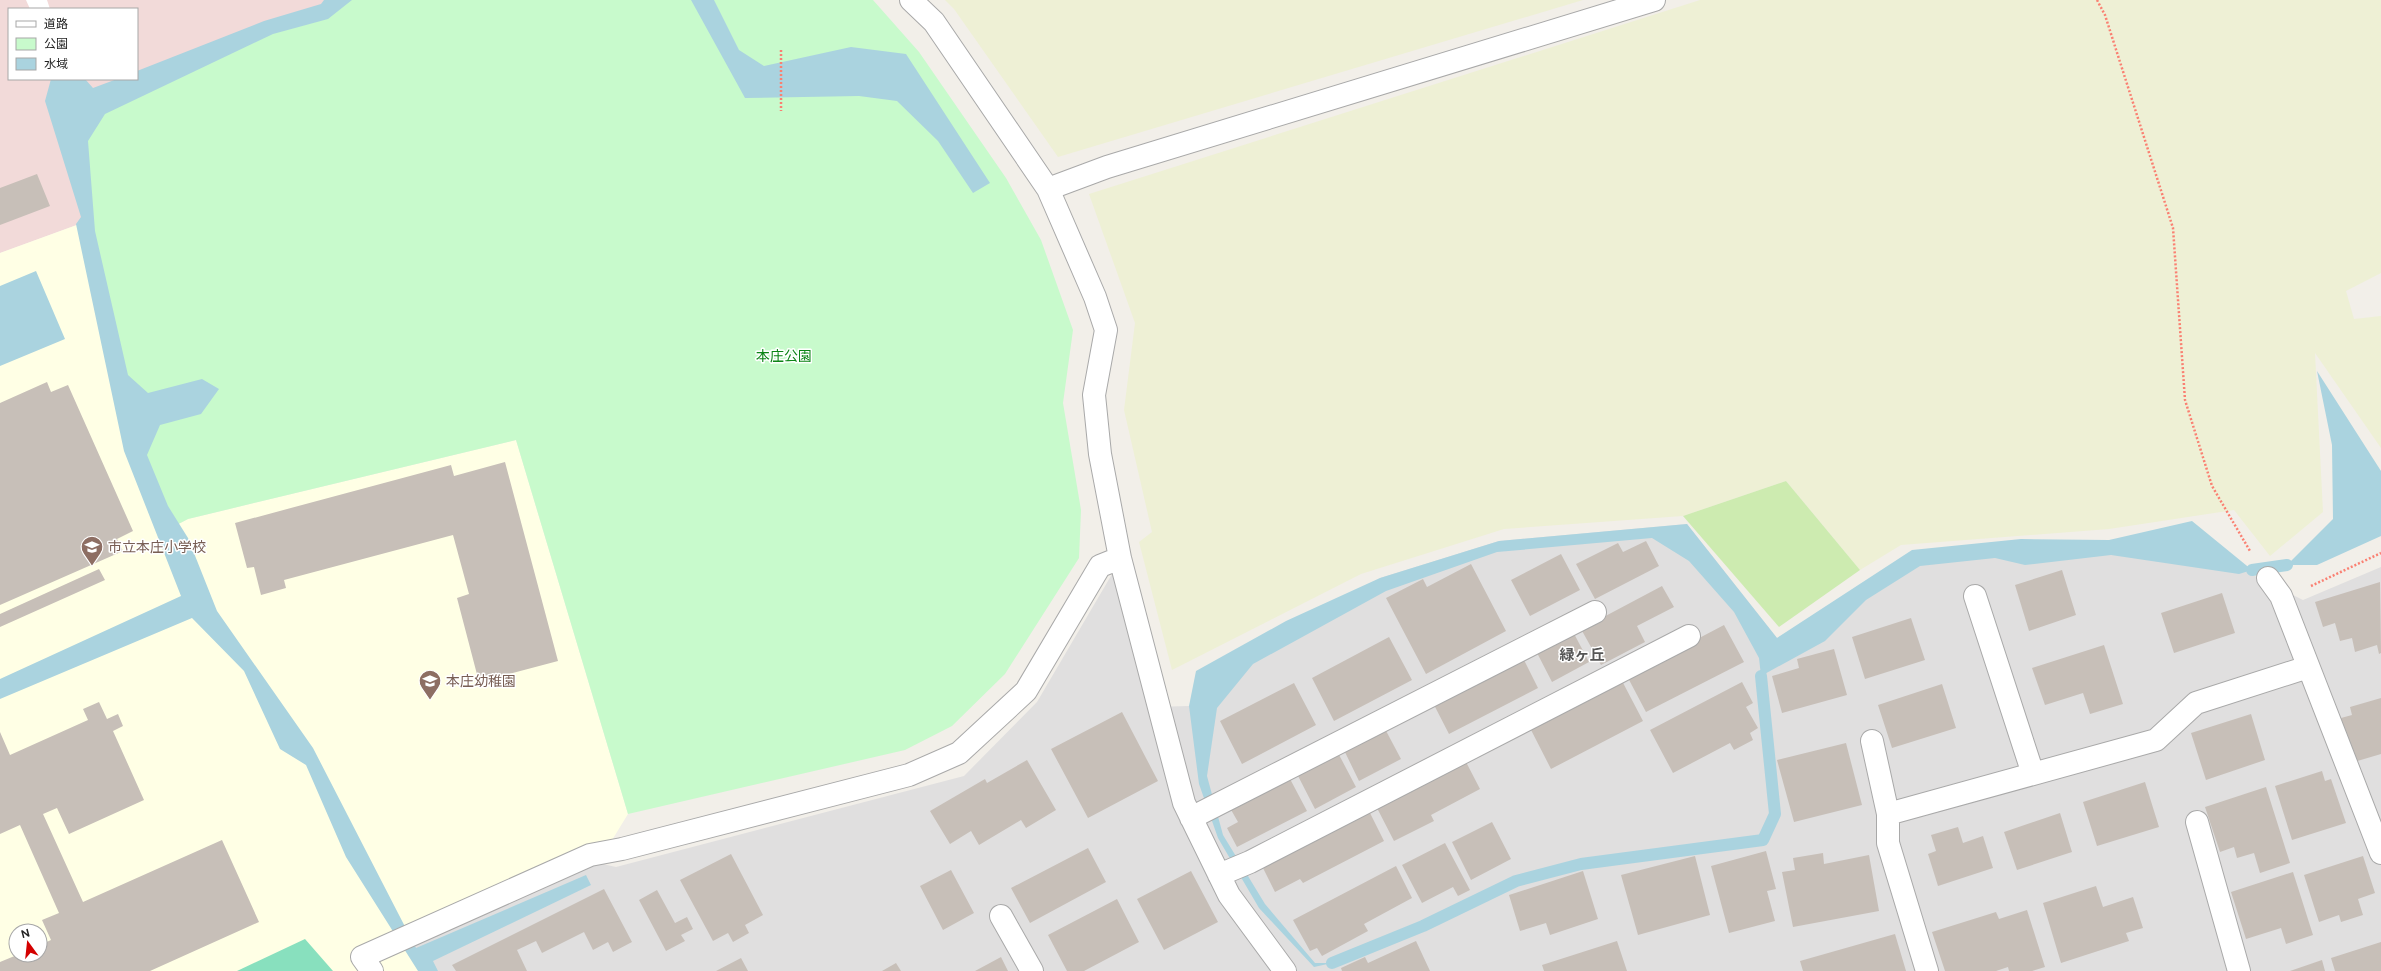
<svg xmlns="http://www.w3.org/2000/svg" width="2381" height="971" viewBox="0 0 2381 971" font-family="Figtree,'Noto Sans JP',sans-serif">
  <rect width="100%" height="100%" fill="#f2efe9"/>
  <!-- residential -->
  <path fill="#e0dfdf" d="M 1687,524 L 1777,638 L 1921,560 L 2183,540 L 2303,600 L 2381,567 L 2381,971 L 431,971 L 410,947 L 598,863 L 616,867 L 964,776 L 1037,702 L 1115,569 L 1151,707 L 1189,706 L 1380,578 L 1499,541 Z"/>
  <!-- commercial -->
  <path fill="#f2dad9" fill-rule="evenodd" d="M 0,0 L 328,0 L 85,222 L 0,253 ZM 9,9 L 137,9 L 137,79 L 9,79 Z"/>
  <!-- education -->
  <path fill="#ffffe5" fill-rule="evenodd" d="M 85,222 L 167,530 L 188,519 L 516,440 L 628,814 L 598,863 L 410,947 L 431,971 L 0,971 L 0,253 ZM 16,931 L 40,931 L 40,955 L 16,955 Z"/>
  <!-- farmland -->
  <path fill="#eef0d5" d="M 945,0 L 1583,0 L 1058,157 L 954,9 Z
    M 1700,0 L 2381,0 L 2381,273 L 2346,291 L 2354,319 L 2381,316 L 2381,448 L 2315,353 L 2323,512 L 2270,556 L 2234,510 L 2109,529 L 1901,545 L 1860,570 L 1786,481 L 1683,516 L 1504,529 L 1361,574 L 1172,670 L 1139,542 L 1152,532 L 1124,410 L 1135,323 L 1089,194 Z"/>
  <!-- grass -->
  <path fill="#cdebb0" d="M 1786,481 L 1860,570 L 1779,627 L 1683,516 Z"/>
  <!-- park -->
  <path fill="#c8facc" d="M 328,0 L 873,0 L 919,52 L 1006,178 L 1041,240 L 1073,330 L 1063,403 L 1081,510 L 1079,558 L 1005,674 L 952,726 L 905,750 L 628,814 L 516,440 L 188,519 L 167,530 L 162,519 L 85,222 L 79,107 L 321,8 Z"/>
  <!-- pitch -->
  <path fill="#88e0be" d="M 305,939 L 333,971 L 237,971 Z"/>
  <!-- water -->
  <path fill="#aad3df" d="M 324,0 L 352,0 L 328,19 L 273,34 L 105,114 L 88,141 L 95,231 L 128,375 L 148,393 L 202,379 L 219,389 L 201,414 L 160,425 L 147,455 L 168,506 L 188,538 L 217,611 L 313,748 L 416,948 L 586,875 L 591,885 L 433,961 L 438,971 L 418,971 L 346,857 L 306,765 L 280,749 L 244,671 L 192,618 L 0,699 L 0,679 L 181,596 L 124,451 L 76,224 L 81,217 L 45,101 L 51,79 L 85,79 L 93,88 L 117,79 L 137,79 L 137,71 L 264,21 L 321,4 Z
    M 691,0 L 714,0 L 739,50 L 764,66 L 851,47 L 906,54 L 990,183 L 973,193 L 938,141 L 897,101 L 859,96 L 745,98 Z
    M 36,271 L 65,339 L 0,366 L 0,286 Z
    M 2317,371 L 2381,471 L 2381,536 L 2317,565 L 2287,565 L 2333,519 L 2332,445 Z
    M 2192,521 L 2252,570 L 2239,574 L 2111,555 L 2025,565 L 1995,558 L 1920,566 L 1866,600 L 1825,641 L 1761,676 L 1759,658 L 1734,612 L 1689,561 L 1652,538 L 1497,552 L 1386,591 L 1253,664 L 1217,708 L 1207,776 L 1223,835 L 1265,904 L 1315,963 L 1332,963 L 1314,967 L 1259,908 L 1218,838 L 1199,784 L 1189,706 L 1196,671 L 1286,621 L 1380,578 L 1499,541 L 1687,524 L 1777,638 L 1912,550 L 2021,539 L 2109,540 Z"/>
  <!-- pier -->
  <path fill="#fff" d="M 26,0 L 47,0 L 50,9 L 30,9 Z"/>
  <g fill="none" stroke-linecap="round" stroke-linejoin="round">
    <!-- stream -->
    <path stroke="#aad3df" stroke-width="12" d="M 2252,570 L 2287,565
      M 1332,963 L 1423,926 L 1516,881 L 1581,864 L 1763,840 L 1775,814 L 1761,676"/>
  </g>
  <!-- building -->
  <path fill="#c7bfb8" d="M 37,174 L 50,206 L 0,225 L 0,188 Z
    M 47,382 L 51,392 L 68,385 L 133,531 L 117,539 L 123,551 L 0,605 L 0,403 Z
    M 505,462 L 558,661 L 479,682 L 457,598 L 469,594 L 453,535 L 284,580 L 286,588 L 261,595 L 254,567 L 247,568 L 235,523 L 451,465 L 454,476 Z
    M 1646,541 L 1659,566 L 1595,599 L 1576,564 L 1618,543 L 1623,552 Z
    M 1561,554 L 1580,590 L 1530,616 L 1511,580 Z
    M 1471,564 L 1506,631 L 1426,674 L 1386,598 L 1423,579 L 1427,587 Z
    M 99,569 L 105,580 L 0,627 L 0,614 Z
    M 2062,570 L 2076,615 L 2029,631 L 2015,585 Z
    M 2380,582 L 2381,653 L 2379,654 L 2377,645 L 2355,652 L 2352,638 L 2340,641 L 2335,623 L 2323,627 L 2315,602 Z
    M 1662,586 L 1674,607 L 1637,626 L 1645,642 L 1601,665 L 1581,629 Z
    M 2222,593 L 2235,633 L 2174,653 L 2161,613 Z
    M 1911,618 L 1925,660 L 1865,679 L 1852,637 Z
    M 1724,625 L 1744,662 L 1646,712 L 1627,676 Z
    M 1571,628 L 1589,662 L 1552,682 L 1534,647 Z
    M 1389,637 L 1412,680 L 1334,721 L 1312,678 Z
    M 2104,645 L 2123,704 L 2090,714 L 2083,693 L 2045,705 L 2032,668 Z
    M 1834,649 L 1847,695 L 1782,713 L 1772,676 L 1799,668 L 1797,659 Z
    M 1521,654 L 1538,688 L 1449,734 L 1432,701 Z
    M 1621,679 L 1643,721 L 1551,769 L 1529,726 Z
    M 1742,682 L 1753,703 L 1746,707 L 1758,728 L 1750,733 L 1753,740 L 1734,750 L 1730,743 L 1673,773 L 1650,730 Z
    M 1294,683 L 1316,725 L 1242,764 L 1220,721 Z
    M 1942,684 L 1956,728 L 1892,748 L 1878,705 Z
    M 2381,698 L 2381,754 L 2354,762 L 2341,718 L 2352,715 L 2350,707 Z
    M 99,702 L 107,719 L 118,714 L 123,726 L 113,731 L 144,800 L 69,834 L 57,808 L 43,814 L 83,902 L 222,840 L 259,922 L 150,971 L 0,971 L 0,962 L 17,955 L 40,955 L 40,945 L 51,940 L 42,920 L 59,913 L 20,825 L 0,834 L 0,732 L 10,755 L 88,720 L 83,709 Z
    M 1122,712 L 1158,781 L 1088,818 L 1051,749 Z
    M 2251,714 L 2265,760 L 2206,780 L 2191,733 Z
    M 1384,727 L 1401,759 L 1359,781 L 1343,748 Z
    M 1846,743 L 1862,805 L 1794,822 L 1777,760 Z
    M 1337,751 L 1356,787 L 1315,809 L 1296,772 Z
    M 1027,760 L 1056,810 L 1026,828 L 1021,820 L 979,845 L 971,831 L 950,844 L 930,811 L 985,779 L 987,783 Z
    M 1466,762 L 1480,789 L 1431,815 L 1434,821 L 1394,841 L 1377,808 Z
    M 2322,771 L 2325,781 L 2331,779 L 2346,823 L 2292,840 L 2275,786 Z
    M 1289,777 L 1307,811 L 1237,847 L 1227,828 L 1238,822 L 1230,808 Z
    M 2145,782 L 2159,827 L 2097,846 L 2083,802 Z
    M 2266,787 L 2290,863 L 2260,873 L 2254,853 L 2237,858 L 2234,847 L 2220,852 L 2205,807 Z
    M 1369,811 L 1384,841 L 1303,883 L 1300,879 L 1275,892 L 1262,866 Z
    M 2060,813 L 2072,852 L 2017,870 L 2004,832 Z
    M 1492,822 L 1511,859 L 1471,880 L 1452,842 Z
    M 1958,827 L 1963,843 L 1983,836 L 1993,868 L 1938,886 L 1928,854 L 1936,851 L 1931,835 Z
    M 1445,843 L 1470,890 L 1458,896 L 1453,887 L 1422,903 L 1402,865 Z
    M 1088,848 L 1106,882 L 1030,923 L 1011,888 Z
    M 1766,851 L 1776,889 L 1767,891 L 1775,921 L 1729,933 L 1711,866 Z
    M 1823,853 L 1824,864 L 1869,855 L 1879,911 L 1793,927 L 1782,872 L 1795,870 L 1793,858 Z
    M 731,854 L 763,915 L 745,925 L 749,933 L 733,942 L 728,933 L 713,941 L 680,880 Z
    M 1695,856 L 1710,915 L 1638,935 L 1621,875 Z
    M 2363,856 L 2375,893 L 2358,899 L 2363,915 L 2341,922 L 2339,915 L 2319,922 L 2304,875 Z
    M 1396,866 L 1412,898 L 1364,924 L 1368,931 L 1322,956 L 1317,948 L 1310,951 L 1293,920 Z
    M 951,870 L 974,913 L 943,930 L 920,886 Z
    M 1191,871 L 1218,922 L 1164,950 L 1137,899 Z
    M 1583,871 L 1598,919 L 1550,935 L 1546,923 L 1520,931 L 1509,895 Z
    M 2293,872 L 2313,935 L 2286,944 L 2281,928 L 2246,939 L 2231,892 Z
    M 2096,886 L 2103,907 L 2133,897 L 2143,928 L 2126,933 L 2129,941 L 2061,963 L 2043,903 Z
    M 604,889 L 632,942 L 613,952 L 608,942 L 593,950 L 584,932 L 542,953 L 536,941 L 517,950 L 527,971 L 456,971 L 452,965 Z
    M 657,890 L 675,923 L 687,917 L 693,929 L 681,935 L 685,941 L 666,951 L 639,900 Z
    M 1117,899 L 1139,942 L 1084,971 L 1067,971 L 1048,935 Z
    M 2027,910 L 2045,967 L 2032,971 L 2009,971 L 2008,967 L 1996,971 L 1945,971 L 1932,932 L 1996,912 L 1999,919 Z
    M 1895,934 L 1906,971 L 1803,971 L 1800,961 Z
    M 1416,941 L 1430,971 L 1342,971 L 1341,968 L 1365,957 L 1368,963 Z
    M 1617,941 L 1627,971 L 1544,971 L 1542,965 Z
    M 2381,942 L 2381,971 L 2335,971 L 2331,958 Z
    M 1001,957 L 1008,971 L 975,971 Z
    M 741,958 L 748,971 L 716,971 Z
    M 2322,960 L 2325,971 L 2290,971 Z
    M 896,963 L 901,971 L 882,971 Z"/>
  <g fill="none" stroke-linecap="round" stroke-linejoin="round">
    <!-- minor casing -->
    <g stroke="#a9a9a9" stroke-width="24">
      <path id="minor" d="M 911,0 L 934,22 L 1048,189 L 1095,297 L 1106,330 L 1094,395 L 1100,454 L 1120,558 L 1184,803 L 1229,895 L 1285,971
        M 1048,189 L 1107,167 L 1654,0
        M 2268,578 L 2281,596 L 2381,853
        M 1975,596 L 2033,774
        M 1872,741 L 1888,814 L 1888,843 L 1927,971
        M 1888,814 L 2156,740 L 2196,703 L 2308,667
        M 1191,818 L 1595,612
        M 2197,822 L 2239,971
        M 1219,875 L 1250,862 L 1689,636
        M 1001,916 L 1032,971
        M 372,971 L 362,957 L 590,855 L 622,849 L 909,775 L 959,753 L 1026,691 L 1100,566 L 1120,558"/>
    </g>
    <!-- path -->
    <path stroke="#fa8072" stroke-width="2.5" stroke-dasharray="2 2" stroke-linecap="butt" d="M 2097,0 L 2105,15 L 2173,228 L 2185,400 L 2212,486 L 2250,551
      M 781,50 L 781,111
      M 2311,586 L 2381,553"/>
    <!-- minor -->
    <use href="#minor" stroke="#fff" stroke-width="22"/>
  </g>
  <!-- icons -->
  <defs>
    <g id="school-pin" transform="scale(1.15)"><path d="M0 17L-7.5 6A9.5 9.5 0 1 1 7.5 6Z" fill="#8d6e63" stroke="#fff"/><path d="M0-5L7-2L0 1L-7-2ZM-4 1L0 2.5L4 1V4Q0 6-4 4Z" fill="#fff"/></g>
  </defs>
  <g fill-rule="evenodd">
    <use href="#school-pin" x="92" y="547"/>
    <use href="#school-pin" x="430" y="681"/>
  </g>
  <g text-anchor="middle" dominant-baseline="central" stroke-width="3" stroke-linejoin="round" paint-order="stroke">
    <!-- park labels -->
    <g font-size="14" fill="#0c8416" stroke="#fff">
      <text x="784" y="356">本庄公園</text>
    </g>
    <!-- education labels -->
    <g font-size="14" fill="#785e54" stroke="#fff" text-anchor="start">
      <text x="108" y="547">市立本庄小学校</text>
      <text x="446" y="681">本庄幼稚園</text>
    </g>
    <!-- neighbourhood labels -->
    <g font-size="15" font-weight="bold" fill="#555" stroke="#fff">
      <text x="1582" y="655">緑ヶ丘</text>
    </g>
  </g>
  <!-- legend -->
  <rect x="8" y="8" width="130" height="72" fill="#ffffff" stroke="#a7a7a7"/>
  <rect x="16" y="21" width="20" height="6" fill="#ffffff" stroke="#a7a7a7"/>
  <text x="44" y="28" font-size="12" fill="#222222">道路</text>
  <rect x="16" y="38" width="20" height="12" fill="#c8facc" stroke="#a7a7a7"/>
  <text x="44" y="48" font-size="12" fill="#222222">公園</text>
  <rect x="16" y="58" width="20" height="12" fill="#aad3df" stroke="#a7a7a7"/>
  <text x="44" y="68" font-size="12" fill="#222222">水域</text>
  <!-- north arrow -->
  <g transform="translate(28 943) rotate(345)"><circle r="19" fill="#ffffff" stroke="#a7a7a7"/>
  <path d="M0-3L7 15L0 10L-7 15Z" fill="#d40000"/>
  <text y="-6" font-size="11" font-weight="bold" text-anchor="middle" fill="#222222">N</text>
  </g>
</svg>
